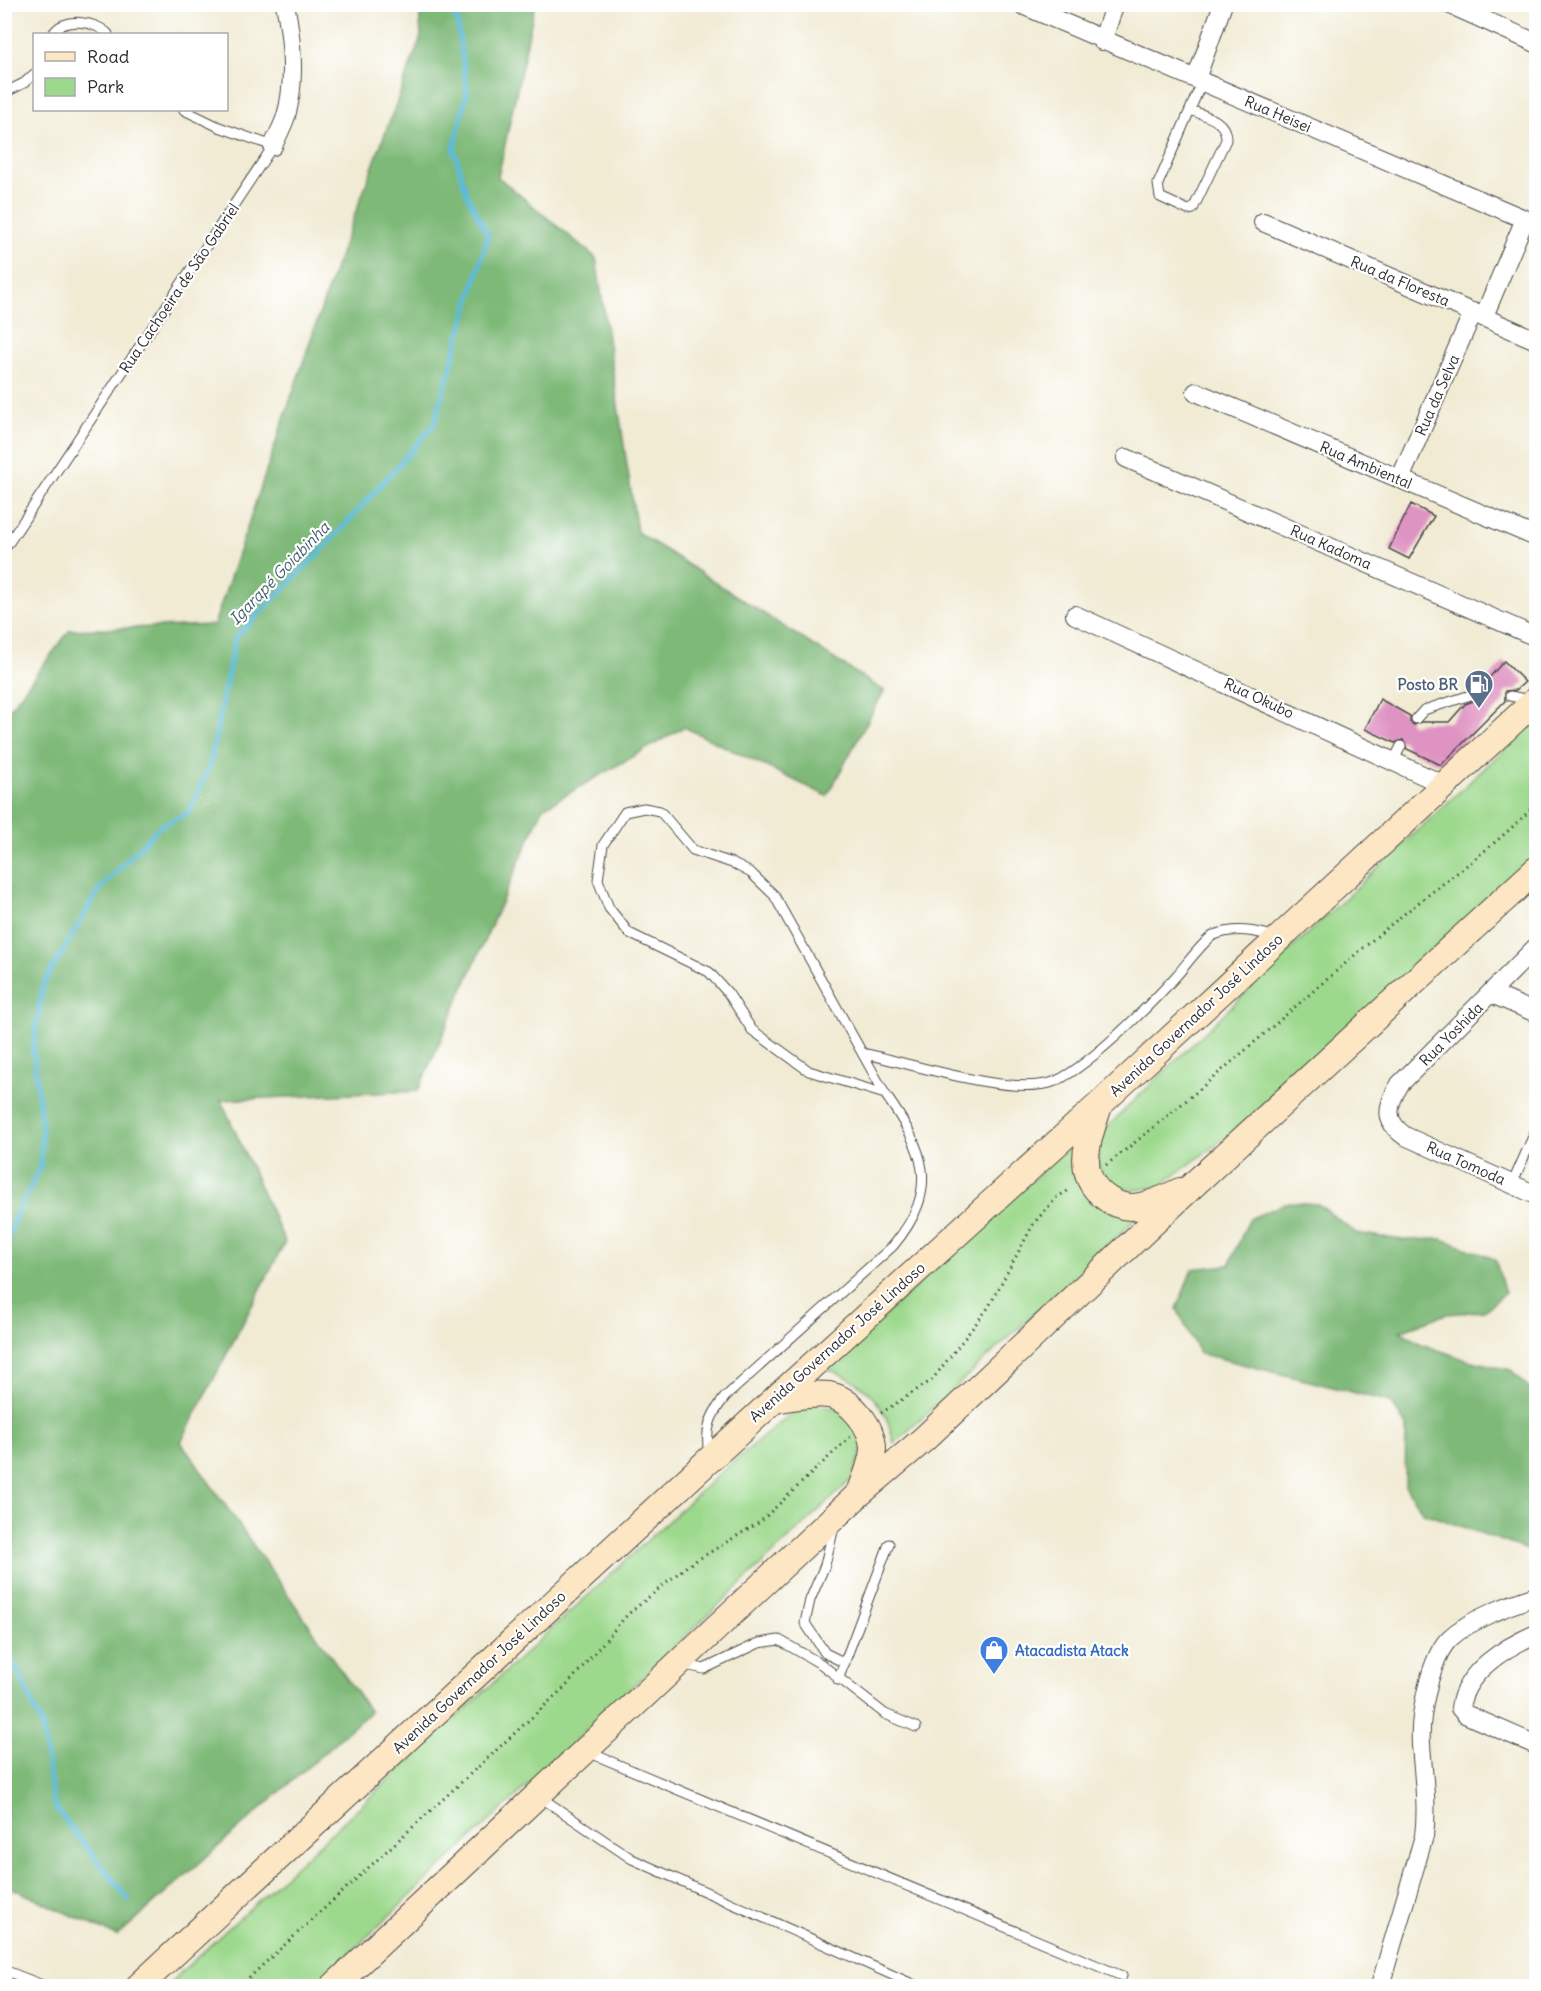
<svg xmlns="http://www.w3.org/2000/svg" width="1541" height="1991" viewBox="0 0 1541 1991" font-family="Delius,sans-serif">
  <rect width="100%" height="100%" fill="#fff"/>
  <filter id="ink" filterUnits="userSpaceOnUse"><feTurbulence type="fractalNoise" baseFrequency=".0167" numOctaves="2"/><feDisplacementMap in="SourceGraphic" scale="12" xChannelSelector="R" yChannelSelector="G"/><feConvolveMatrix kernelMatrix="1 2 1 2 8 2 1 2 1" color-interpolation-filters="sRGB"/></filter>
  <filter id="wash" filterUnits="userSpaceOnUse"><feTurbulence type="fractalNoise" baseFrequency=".008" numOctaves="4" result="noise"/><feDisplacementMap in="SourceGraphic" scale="24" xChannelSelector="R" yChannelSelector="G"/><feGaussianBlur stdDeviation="1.35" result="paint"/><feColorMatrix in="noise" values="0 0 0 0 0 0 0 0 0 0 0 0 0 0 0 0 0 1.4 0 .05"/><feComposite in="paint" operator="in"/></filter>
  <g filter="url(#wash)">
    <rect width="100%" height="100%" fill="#f1ebd4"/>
    <!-- green -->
    <path fill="#9dd98d" stroke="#64825c" stroke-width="1.5" d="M 1536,720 L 1536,855 L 1249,1121 L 1158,1187 L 1135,1190 L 1123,1188 L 1106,1180 L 1099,1168 L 1097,1151 L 1103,1133 L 1109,1125 L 1292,948 Z
      M 1073,1143 L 1074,1167 L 1137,1218 L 894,1444 C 887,1404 864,1380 826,1369 Z
      M 812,1404 L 842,1410 L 864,1442 L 853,1478 L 315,1986 L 166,1986 L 719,1474 L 793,1412 Z"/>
    <!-- forest -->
    <path fill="#7eb978" stroke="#547252" stroke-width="1.5" d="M 419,5 L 535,5 L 498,177 L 596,258 L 637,532 L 884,691 L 827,796 L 684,727 L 543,808 L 418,1091 L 221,1100 L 285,1242 L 181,1442 L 370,1712 L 117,1936 L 5,1885 L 5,715 L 70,630 L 214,625 L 336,265 L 421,37 Z
      M 1289,1202 L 1318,1204 L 1356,1233 L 1402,1240 L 1442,1239 L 1495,1259 L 1505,1293 L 1484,1311 L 1446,1314 L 1400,1331 L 1421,1344 L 1467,1360 L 1511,1370 L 1536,1396 L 1536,1553 L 1423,1513 L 1405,1486 L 1406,1426 L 1391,1402 L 1199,1353 L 1177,1309 L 1192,1269 L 1229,1265 L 1249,1219 Z"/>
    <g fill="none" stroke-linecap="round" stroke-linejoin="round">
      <!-- stream -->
      <path stroke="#5cbbda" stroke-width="5" d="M 4,1247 L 16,1216 L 40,1168 L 42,1130 L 33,1048 L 43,985 L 98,891 L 160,826 L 188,813 L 210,765 L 235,638 L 327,545 L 434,425 L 488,236 L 466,192 L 454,149 L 467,92 L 457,20 L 449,4
        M 4,1654 L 17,1668 L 42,1726 L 54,1806 L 129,1900"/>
    </g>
    <g id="blocks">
      <!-- building -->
      <path fill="#df93c2" d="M 1411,504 L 1434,516 L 1409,559 L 1389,549 Z
        M 1504,661 L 1525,682 L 1516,690 L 1505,691 L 1505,701 L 1441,765 L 1407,749 L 1403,740 L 1395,743 L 1365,729 L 1380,699 L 1410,716 L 1410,722 L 1414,725 L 1422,722 L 1449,722 L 1465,704 L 1479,699 L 1479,689 Z"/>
    </g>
  </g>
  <g filter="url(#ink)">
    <use href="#blocks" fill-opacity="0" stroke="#494844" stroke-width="1.5"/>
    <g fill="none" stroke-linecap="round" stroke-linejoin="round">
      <!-- lane casing -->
      <g stroke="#494844" stroke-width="11">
        <path id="lane" d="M 53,34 C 63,16 96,21 108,34
          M 4,93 L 24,83 L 34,74
          M 1190,110 C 1206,116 1227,120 1226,140 L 1193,209 L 1188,210 L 1160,197 L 1158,184 L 1202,82
          M 4,550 L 273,146 L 219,127 L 184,110
          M 1510,696 L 1530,700
          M 1416,719 L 1424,710 L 1474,694
          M 1394,760 L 1401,746
          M 862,1053 C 909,1063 1006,1095 1050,1083 C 1082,1074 1153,1002 1177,975 C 1186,965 1204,940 1214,935 C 1236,927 1255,931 1277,937
          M 1512,1184 L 1536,1130
          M 709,1455 C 705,1430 709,1417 725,1397 L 893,1246 C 941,1188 925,1151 885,1094 L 774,895 L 751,873 L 732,863 L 693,850 L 660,811 L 644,808 L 625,812 L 603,845 L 598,880 L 609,908 L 629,933 L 709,972 L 728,993 L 752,1030 L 809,1071 L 885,1094
          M 834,1527 L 825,1565 L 810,1600 L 805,1623 L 825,1653 L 845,1663
          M 681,1664 L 704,1669 L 759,1643 L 779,1640 L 821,1664 L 885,1714 L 916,1727
          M 838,1680 L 889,1544
          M 588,1752 L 1122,1976
          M 540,1797 L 632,1859 L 917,1986
          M 4,1970 L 45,1986"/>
      </g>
      <!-- street casing -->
      <g stroke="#494844" stroke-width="20">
        <path id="street" d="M 1020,4 L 1536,224
          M 1449,4 L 1536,43
          M 1102,41 L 1115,4
          M 1196,79 L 1223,4
          M 273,146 C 277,136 283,126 286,116 C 296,82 292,38 285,4
          M 1263,222 L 1536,340
          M 1484,316 L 1525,219
          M 1196,392 L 1536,537
          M 1126,458 L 1536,637
          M 1400,479 L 1473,312
          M 1075,615 L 1442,784
          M 1536,947 L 1400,1084 C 1387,1105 1383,1121 1405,1136 L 1536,1195
          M 1492,994 L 1536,1013
          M 1536,1634 C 1506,1647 1465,1671 1460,1708 L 1465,1714 L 1536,1745
          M 1380,1986 L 1424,1836 C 1428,1805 1423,1775 1421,1744 C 1419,1717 1430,1657 1450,1638 C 1469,1620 1511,1604 1536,1596"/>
      </g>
      <!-- secondary casing -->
      <g stroke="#494844" stroke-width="28">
        <path id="secondary" d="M 1099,1106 C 1093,1125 1083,1149 1087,1170 C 1091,1190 1111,1206 1131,1207 C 1147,1207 1166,1198 1180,1191
          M 774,1400 C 792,1397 811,1393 829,1395 C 851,1399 873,1427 873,1449 C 872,1464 865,1479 860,1493
          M 139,1986 L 774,1400 L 1099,1105 L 1536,700
          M 334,1986 L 860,1493 L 924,1439 L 1192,1186 L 1536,870"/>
      </g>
      <!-- path -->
      <path stroke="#494844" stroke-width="3" stroke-dasharray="1.5 4.5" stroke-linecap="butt" d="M 1106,1165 C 1202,1091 1290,1010 1382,932 C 1433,889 1490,852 1536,804
        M 881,1413 L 932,1380 L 988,1308 L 1034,1223 L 1057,1197 L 1071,1189
        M 240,1986 L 567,1685 L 627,1615 L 687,1566 L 760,1522 L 850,1437"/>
      <!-- lane -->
      <use href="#lane" stroke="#fff" stroke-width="9"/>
      <!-- street -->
      <use href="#street" stroke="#fff" stroke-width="18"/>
      <!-- secondary -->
      <use href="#secondary" stroke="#fce6c4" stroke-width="26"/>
    </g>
  </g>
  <!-- icons -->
  <defs>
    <g id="fuel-pin" transform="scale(1.5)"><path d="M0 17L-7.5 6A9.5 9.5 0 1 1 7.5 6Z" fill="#5c6f8a" stroke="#fff"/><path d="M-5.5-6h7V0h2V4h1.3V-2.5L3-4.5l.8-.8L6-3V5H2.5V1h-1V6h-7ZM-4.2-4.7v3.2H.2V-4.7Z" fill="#fff"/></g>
    <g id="shop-pin" transform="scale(1.5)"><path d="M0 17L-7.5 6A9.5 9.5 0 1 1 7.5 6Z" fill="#3f7fe0" stroke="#fff"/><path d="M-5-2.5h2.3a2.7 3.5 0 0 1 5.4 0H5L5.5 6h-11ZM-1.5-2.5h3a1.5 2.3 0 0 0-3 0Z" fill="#fff"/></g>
  </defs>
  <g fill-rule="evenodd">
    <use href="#fuel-pin" x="1479" y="684"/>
    <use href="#shop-pin" x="994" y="1650"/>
  </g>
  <g text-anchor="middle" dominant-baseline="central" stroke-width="4.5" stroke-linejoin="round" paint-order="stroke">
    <!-- street labels -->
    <g font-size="15" fill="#2b2b2b" stroke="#fff">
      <text transform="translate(1278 114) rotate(23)">Rua Heisei</text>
      <text transform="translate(1400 281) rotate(23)">Rua da Floresta</text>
      <text transform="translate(179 288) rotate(-56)">Rua Cachoeira de São Gabriel</text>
      <text transform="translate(1437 395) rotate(-66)">Rua da Selva</text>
      <text transform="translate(1366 465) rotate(23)">Rua Ambiental</text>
      <text transform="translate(1331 547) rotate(24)">Rua Kadoma</text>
      <text transform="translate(1259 698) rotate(25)">Rua Okubo</text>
      <text transform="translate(1196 1015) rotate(-43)">Avenida Governador José Lindoso</text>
      <text transform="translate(1451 1034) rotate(-45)">Rua Yoshida</text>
      <text transform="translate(1466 1163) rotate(24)">Rua Tomoda</text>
      <text transform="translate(837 1342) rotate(-42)">Avenida Governador José Lindoso</text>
      <text transform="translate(479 1672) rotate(-43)">Avenida Governador José Lindoso</text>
    </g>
    <!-- service labels -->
    <g font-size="15" font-weight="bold" fill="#4e5e75" stroke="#fff" text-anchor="end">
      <text x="1458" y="684">Posto BR</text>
    </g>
    <!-- shop labels -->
    <g font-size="15" font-weight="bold" fill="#366cbe" stroke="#fff" text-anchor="start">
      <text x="1015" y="1650">Atacadista Atack</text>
    </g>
    <!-- water labels -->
    <g font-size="16" font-style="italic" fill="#3c5d68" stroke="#fff">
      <text transform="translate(279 573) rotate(-46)">Igarapé Goiabinha</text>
    </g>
  </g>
  <!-- margin -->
  <rect width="1541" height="1991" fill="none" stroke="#fff" stroke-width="24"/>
  <!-- legend -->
  <rect x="33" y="33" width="195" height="78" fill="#ffffff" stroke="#aaaaaa" stroke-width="1.5"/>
  <rect x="45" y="52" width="30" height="9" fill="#fce6c4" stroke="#aaaaaa" stroke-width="1.5"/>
  <text x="87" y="63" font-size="18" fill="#2b2b2b">Road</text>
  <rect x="45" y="78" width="30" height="18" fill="#9dd98d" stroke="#aaaaaa" stroke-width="1.5"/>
  <text x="87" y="93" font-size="18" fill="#2b2b2b">Park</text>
</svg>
